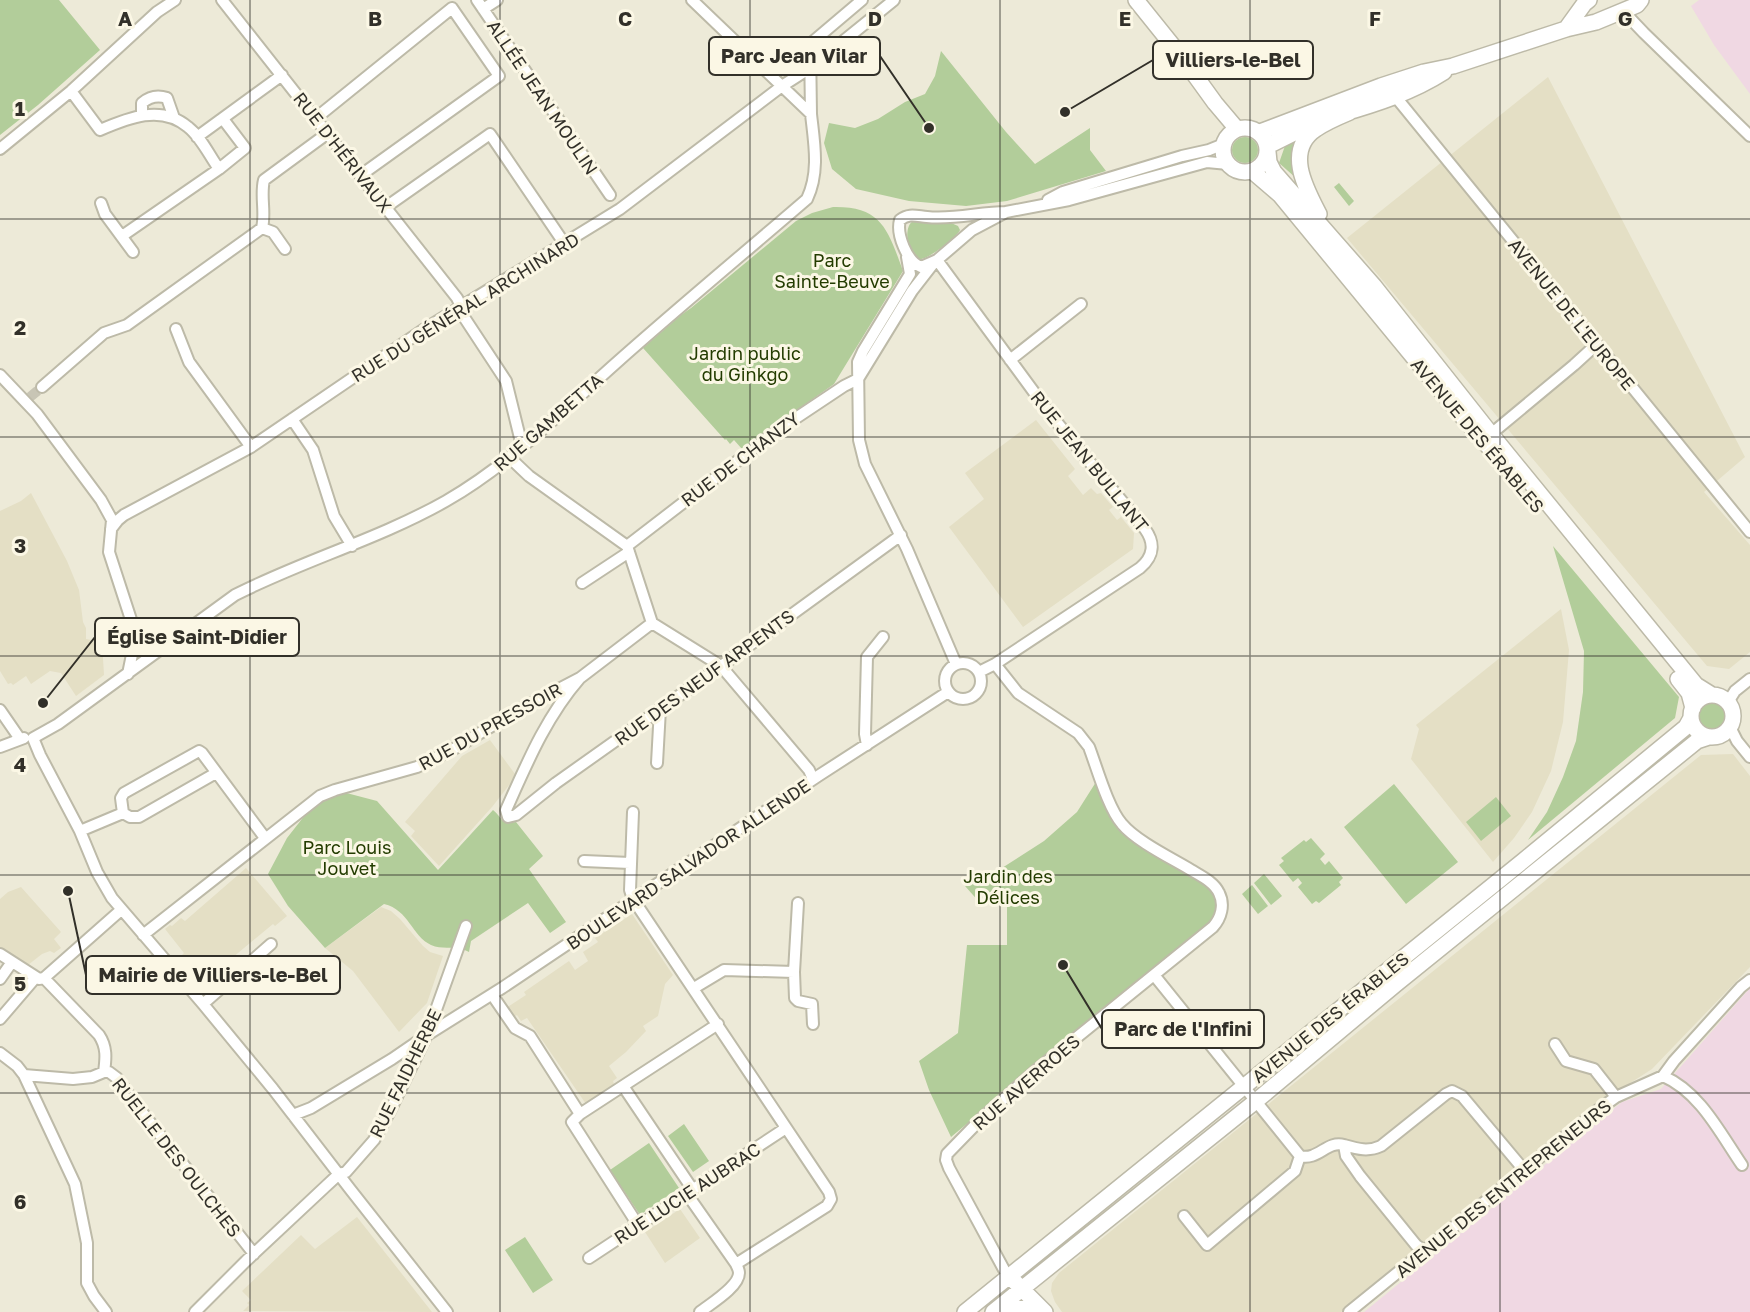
<svg xmlns="http://www.w3.org/2000/svg" width="1750" height="1312" viewBox="0 0 1750 1312" font-family="'Golos Text',sans-serif">
  <rect width="100%" height="100%" fill="#edead8"/>
  <!-- built -->
  <path fill="#e4dfc5" d="M 1548,77 L 1745,457 L 1704,492 L 1750,545 L 1750,652 L 1729,669 L 1707,666 L 1347,238 Z
    M 1036,420 L 1075,469 L 1068,476 L 1083,495 L 1091,488 L 1097,494 L 1101,493 L 1113,507 L 1109,510 L 1117,520 L 1121,517 L 1134,533 L 1133,549 L 1023,627 L 949,527 L 984,499 L 965,473 Z
    M 31,493 L 67,561 L 79,590 L 83,622 L 86,628 L 86,639 L 102,642 L 104,675 L 76,696 L 61,673 L 50,671 L 31,684 L 26,676 L 13,685 L 11,683 L 8,684 L 0,671 L 0,511 L 21,501 Z
    M 1561,609 L 1569,650 L 1563,722 L 1551,771 L 1532,812 L 1514,838 L 1493,862 L 1411,759 L 1419,729 L 1416,725 Z
    M 490,740 L 515,774 L 510,784 L 492,807 L 439,866 L 411,836 L 415,831 L 405,822 L 462,756 Z
    M 1733,754 L 1750,776 L 1750,967 L 1652,1069 L 1590,1109 L 1341,1312 L 1062,1312 L 1055,1302 L 1051,1291 L 1052,1283 L 1059,1273 L 1701,755 Z
    M 246,868 L 287,916 L 275,926 L 273,924 L 214,973 L 220,981 L 211,988 L 208,988 L 198,976 L 193,974 L 192,968 L 181,956 L 184,953 L 165,929 L 170,925 L 172,926 L 181,918 L 185,921 Z
    M 21,887 L 61,932 L 54,939 L 61,948 L 54,953 L 50,951 L 42,954 L 28,965 L 0,947 L 0,899 L 8,892 Z
    M 381,907 L 391,911 L 400,919 L 423,946 L 430,952 L 443,956 L 427,1003 L 399,1032 L 353,971 L 325,948 Z
    M 632,914 L 673,975 L 665,984 L 658,1016 L 643,1026 L 646,1031 L 626,1052 L 609,1066 L 617,1078 L 613,1081 L 614,1084 L 586,1104 L 527,1018 L 521,1021 L 517,1015 L 512,1018 L 506,1008 L 526,995 L 524,992 L 569,961 L 575,970 L 588,961 L 583,952 L 598,942 L 595,938 Z
    M 680,1209 L 700,1238 L 665,1263 L 645,1232 Z
    M 357,1217 L 432,1312 L 243,1311 L 249,1305 L 247,1303 L 251,1300 L 242,1291 L 301,1235 L 315,1249 Z"/>
  <!-- industrial -->
  <path fill="#f0d8e3" d="M 1699,0 L 1750,0 L 1750,94 L 1714,45 L 1691,6 Z
    M 1750,988 L 1750,1312 L 1364,1312 L 1622,1102 L 1661,1089 Z"/>
  <!-- green -->
  <path fill="#b2cd9a" d="M 0,0 L 59,0 L 100,50 L 38,105 L 0,135 Z
    M 941,51 L 1006,132 L 1035,164 L 1090,128 L 1090,150 L 1106,171 L 1007,201 L 966,206 L 909,201 L 856,189 L 832,169 L 824,143 L 829,123 L 855,128 L 878,119 L 905,102 L 925,94 L 935,76 Z
    M 1302,133 C 1295,151 1290,159 1296,178 L 1279,163 L 1286,143 Z
    M1232 150a13 13 0 1 1 26 0a13 13 0 1 1-26 0Z
    M 1339,183 L 1354,201 L 1349,206 L 1334,187 Z
    M 833,207 C 882,206 888,230 903,271 L 834,384 L 742,449 L 734,440 L 730,444 L 726,439 L 725,440 L 643,348 L 681,315 L 691,308 L 796,221 L 812,213 Z
    M 914,220 L 949,222 L 958,226 L 960,230 C 956,238 924,263 917,259 C 908,254 902,227 914,220 Z
    M 1553,546 L 1679,697 L 1675,718 L 1528,840 L 1547,812 L 1563,777 L 1576,741 L 1583,692 L 1584,651 Z
    M1697 716a15 15 0 1 1 30 0a15 15 0 1 1-30 0Z
    M 1096,782 L 1116,824 L 1213,888 L 1219,901 L 1213,923 L 1022,1078 L 951,1137 L 929,1090 L 919,1061 L 958,1033 L 967,945 L 1007,945 L 1007,905 L 981,904 L 965,886 L 980,882 L 1044,841 L 1077,812 Z
    M 1394,784 L 1458,862 L 1406,904 L 1344,827 Z
    M 335,790 L 377,801 L 438,870 L 493,810 C 504,819 499,824 516,822 L 543,856 L 529,869 L 566,922 L 550,933 L 528,903 L 471,941 L 469,952 C 465,950 460,948 455,948 C 447,947 439,949 431,945 C 412,936 409,910 384,904 L 325,948 L 288,906 L 268,874 L 287,838 L 320,796 Z
    M 1496,797 L 1511,816 L 1481,841 L 1466,822 Z
    M 1311,838 L 1325,854 L 1320,859 L 1325,865 L 1329,861 L 1343,878 L 1339,882 L 1341,885 L 1319,903 L 1316,901 L 1312,904 L 1298,887 L 1302,883 L 1298,878 L 1293,882 L 1279,865 L 1284,861 L 1281,858 L 1304,840 L 1306,842 Z
    M 1264,874 L 1282,896 L 1271,905 L 1254,883 Z
    M 1252,885 L 1268,906 L 1258,914 L 1242,894 Z
    M 684,1124 L 709,1161 L 693,1172 L 668,1136 Z
    M 649,1143 L 679,1188 L 640,1215 L 610,1170 Z
    M 525,1237 L 553,1280 L 533,1293 L 505,1250 Z"/>
  <g fill="none" stroke-linecap="round" stroke-linejoin="round">
    <!-- street-tunnel -->
    <path stroke="#c8c5b5" stroke-width="10" stroke-dasharray="10 5" stroke-linecap="butt" d="M 30,397 L 42,387"/>
    <!-- street casing -->
    <g stroke="#bdbaa8" stroke-width="14">
      <path id="street" d="M 222,0 L 457,298 L 461,306
        M 477,0 L 610,195
        M 483,9 L 497,0
        M 1623,11 L 1644,33 L 1750,136
        M 71,91 L 100,130 C 128,118 161,104 188,127 C 201,137 209,155 219,169
        M 1395,96 L 1750,532
        M 811,114 L 810,44 L 862,0
        M 142,115 L 142,103 C 149,97 158,95 167,98 L 174,118
        M 316,118 L 452,8 L 499,76 L 361,175
        M 197,137 L 282,75
        M 0,149 L 71,91 L 157,12 L 175,0
        M 1048,200 L 1063,192 L 1182,156 L 1209,150 L 1224,144
        M 101,203 L 105,214 L 133,252
        M 386,207 L 490,134 L 564,243
        M 1006,212 C 980,212 954,220 927,217 C 916,216 909,213 900,220 C 896,234 907,262 921,267 L 937,260 L 972,230 L 1006,212 L 1069,200 L 1207,162 L 1228,164
        M 262,228 L 273,232 L 285,249
        M 122,236 L 219,169 L 245,148 L 223,119
        M 907,257 L 910,274 L 863,351 L 858,362 L 859,440 L 865,464 L 907,549 L 956,664
        M 937,260 L 1050,414 L 1145,529 C 1155,543 1154,556 1140,568 L 995,664 L 979,672
        M 458,308 L 506,381 L 522,446
        M 176,329 L 189,362 L 251,447
        M 1010,360 L 1081,304
        M 0,375 L 37,414 L 101,500 L 112,520 L 109,552 L 136,635 L 128,674
        M 858,379 L 912,291 L 933,264
        M 42,387 L 104,333 L 127,325 L 262,228 C 266,212 260,196 264,180 L 328,133
        M 292,419 L 313,450 L 334,516 L 352,546
        M 1491,434 L 1574,365 L 1597,344
        M 510,458 L 529,476 L 627,546 L 652,623 L 721,666 L 809,770 L 813,779
        M 111,529 L 118,520 L 124,515 L 251,447 L 423,330 L 620,209 L 782,86 L 810,68 L 894,0
        M 627,546 L 775,432 L 844,386 L 858,379
        M 582,583 L 629,552
        M 136,635 L 150,657
        M945 681a18 18 0 1 1 36 0a18 18 0 1 1-36 0Z
        M 995,664 L 1018,693 L 1078,733 L 1089,747 C 1097,768 1108,808 1122,824 C 1136,841 1171,858 1191,870 C 1201,876 1214,882 1219,893 C 1225,905 1221,918 1213,927 L 1034,1072 L 982,1118 L 947,1154 L 946,1160 L 949,1168 L 1008,1277
        M 580,678 C 546,717 527,763 506,810 L 508,817 L 516,815 L 556,783 L 721,666 L 901,535
        M 1728,702 L 1735,691 L 1750,679
        M 0,710 L 20,739
        M 1730,727 L 1737,741 L 1750,757
        M 33,738 L 58,724 L 235,595 C 304,560 379,539 446,501 C 509,465 561,412 615,364 C 678,308 743,254 807,199 C 820,172 814,142 811,114 L 692,0
        M 33,738 L 40,755 L 80,831 L 97,872 L 112,898 L 203,1004 L 273,1089 L 350,1189 L 447,1312
        M 867,745 L 865,734 L 867,657 L 883,637
        M 0,747 L 24,738
        M 657,763 L 660,709
        M 216,773 L 139,817 L 130,817 L 123,813 L 121,798 L 124,793 L 199,751 L 202,753 L 265,838
        M 633,812 L 630,890 L 633,899 L 829,1192 L 831,1199 L 827,1206 L 736,1264
        M 80,831 L 123,813
        M 584,861 L 630,863
        M 143,935 L 320,796 L 335,790 L 417,767 L 452,750 L 515,712 L 580,678 L 652,623
        M 0,954 L 39,979 L 44,978 L 99,1035 C 107,1047 106,1058 104,1072
        M 794,972 L 795,998 L 798,1001 L 812,1004 L 813,1024
        M 1154,975 L 1300,1156
        M 44,978 L 121,910
        M 0,979 L 12,962
        M 694,988 L 724,970 L 794,972 L 798,903
        M 495,999 L 515,1028 L 530,1036 L 580,1114 L 572,1122 L 638,1225
        M 203,1004 L 271,944
        M 0,1019 L 36,977
        M 1555,1044 L 1566,1061 L 1594,1069 L 1616,1097
        M 0,1053 L 17,1066 L 24,1075 L 75,1184 L 87,1243 L 87,1283 L 94,1296 L 106,1312
        M 24,1075 L 73,1079 L 92,1077 L 104,1072 L 109,1072 L 117,1078 L 138,1107 L 254,1254
        M 1663,1076 L 1674,1061 L 1741,987 L 1750,980
        M 623,1086 L 693,1190
        M 580,1114 L 718,1024
        M 293,1115 L 311,1108 L 392,1059 L 427,1035 L 502,988 L 818,776 L 948,692
        M 1344,1145 C 1358,1149 1368,1152 1381,1146 L 1446,1094 L 1452,1091 L 1462,1096 L 1524,1170
        M 687,1194 L 736,1264 C 737,1266 739,1271 739,1273 C 739,1287 710,1304 700,1312
        M 1184,1216 L 1207,1245 L 1295,1171 L 1300,1156 C 1318,1161 1327,1140 1344,1145 L 1346,1156 L 1360,1176 L 1416,1245 L 1425,1251
        M 589,1258 L 786,1128
        M 195,1312 L 246,1261 L 325,1187 L 339,1174 L 346,1172 L 374,1140 L 390,1111 L 427,1035 L 466,926
        M 1349,1312 L 1598,1110 L 1616,1097 L 1663,1076 C 1700,1092 1720,1133 1742,1165"/>
    </g>
    <!-- secondary casing -->
    <g stroke="#bdbaa8" stroke-width="18">
      <path id="secondary" d="M 1136,0 L 1181,56 L 1215,103 L 1237,129
        M 1566,29 L 1584,4 L 1589,0
        M 1341,114 C 1376,104 1413,92 1444,72
        M1223 150a22 22 0 1 1 44 0a22 22 0 1 1-44 0Z
        M 1260,132 L 1381,86 L 1424,72 L 1453,66 L 1566,29 L 1596,22 L 1637,5 L 1641,0
        M 1268,146 L 1318,121
        M 1268,152 L 1269,162 L 1274,172 L 1374,286 L 1491,434 L 1696,685 L 1712,695
        M 1252,171 L 1280,195 L 1461,415 L 1500,460
        M 1319,214 C 1306,189 1284,150 1316,129 C 1326,122 1338,117 1350,112
        M 1678,679 L 1689,693 L 1693,708
        M1691 716a21 21 0 1 1 42 0a21 21 0 1 1-42 0Z
        M 1015,1282 L 1045,1312
        M 965,1312 L 1523,861 L 1686,727 L 1691,718
        M 993,1312 L 1256,1101 L 1396,984 L 1697,741 L 1709,737
        M 1004,1312 L 1017,1307 L 1031,1311"/>
    </g>
    <!-- street -->
    <use href="#street" stroke="#fff" stroke-width="10"/>
    <!-- secondary -->
    <use href="#secondary" stroke="#fff" stroke-width="15"/>
  </g>
  <!-- grid -->
  <path fill="none" stroke="#323029" stroke-width="1.5" stroke-opacity="0.55" d="M 250,0 L 250,1312M 500,0 L 500,1312M 750,0 L 750,1312M 1000,0 L 1000,1312M 1250,0 L 1250,1312M 1500,0 L 1500,1312M 0,219 L 1750,219M 0,437 L 1750,437M 0,656 L 1750,656M 0,875 L 1750,875M 0,1093 L 1750,1093"/>
  <g text-anchor="middle" dominant-baseline="central" stroke-width="6" stroke-linejoin="round" paint-order="stroke">
    <!-- street labels -->
    <g font-size="18" fill="#323029" stroke="#fbf7e5">
      <text transform="translate(543 97) rotate(56)">ALLÉE JEAN MOULIN</text>
      <text transform="translate(343 152) rotate(52)">RUE D'HÉRIVAUX</text>
      <text transform="translate(465 307) rotate(-32)">RUE DU GÉNÉRAL ARCHINARD</text>
      <text transform="translate(1572 314) rotate(51)">AVENUE DE L'EUROPE</text>
      <text transform="translate(548 422) rotate(-41)">RUE GAMBETTA</text>
      <text transform="translate(1478 435) rotate(50)">AVENUE DES ÉRABLES</text>
      <text transform="translate(740 459) rotate(-37)">RUE DE CHANZY</text>
      <text transform="translate(1090 461) rotate(51)">RUE JEAN BULLANT</text>
      <text transform="translate(704 677) rotate(-36)">RUE DES NEUF ARPENTS</text>
      <text transform="translate(490 726) rotate(-29)">RUE DU PRESSOIR</text>
      <text transform="translate(688 864) rotate(-34)">BOULEVARD SALVADOR ALLENDE</text>
      <text transform="translate(1330 1017) rotate(-39)">AVENUE DES ÉRABLES</text>
      <text transform="translate(405 1073) rotate(-64)">RUE FAIDHERBE</text>
      <text transform="translate(1026 1082) rotate(-41)">RUE AVERROES</text>
      <text transform="translate(177 1157) rotate(52)">RUELLE DES OULCHES</text>
      <text transform="translate(1503 1188) rotate(-39)">AVENUE DES ENTREPRENEURS</text>
      <text transform="translate(687 1193) rotate(-33)">RUE LUCIE AUBRAC</text>
    </g>
    <!-- park labels -->
    <g font-size="18" fill="#233c00" stroke="#fbf7e5">
      <text x="832" y="260">Parc<tspan x="832" dy="21">Sainte-Beuve</tspan></text>
      <text x="745" y="353">Jardin public<tspan x="745" dy="21">du Ginkgo</tspan></text>
      <text x="347" y="847">Parc Louis<tspan x="347" dy="21">Jouvet</tspan></text>
      <text x="1008" y="876">Jardin des<tspan x="1008" dy="21">Délices</tspan></text>
    </g>
  </g>
  <g font-size="20" text-anchor="middle" font-weight="bold" fill="#323029" stroke="#fbf7e5" stroke-width="6" stroke-linejoin="round" paint-order="stroke">
    <text x="125" y="26">A</text>
    <text x="375" y="26">B</text>
    <text x="625" y="26">C</text>
    <text x="875" y="26">D</text>
    <text x="1125" y="26">E</text>
    <text x="1375" y="26">F</text>
    <text x="1625" y="26">G</text>
    <text x="20" y="116">1</text>
    <text x="20" y="335">2</text>
    <text x="20" y="553">3</text>
    <text x="20" y="772">4</text>
    <text x="20" y="991">5</text>
    <text x="20" y="1209">6</text>
  </g>
  <!-- callouts -->
  <path fill="none" stroke="#323029" stroke-width="2" d="M929 128L880 56M1065 112L1153 60M43 703L95 637M68 891L86 975M1063 965L1102 1029"/>
  <g fill="#323029" stroke="#fbf7e5" stroke-width="2">
    <circle cx="929" cy="128" r="6"/>
    <circle cx="1065" cy="112" r="6"/>
    <circle cx="43" cy="703" r="6"/>
    <circle cx="68" cy="891" r="6"/>
    <circle cx="1063" cy="965" r="6"/>
  </g>
  <g fill="#fbf7e5" stroke="#323029" stroke-width="2">
    <rect x="709" y="37" width="171" height="38" rx="6"/>
    <rect x="1153" y="41" width="160" height="38" rx="6"/>
    <rect x="95" y="618" width="204" height="38" rx="6"/>
    <rect x="86" y="956" width="254" height="38" rx="6"/>
    <rect x="1102" y="1010" width="162" height="38" rx="6"/>
  </g>
  <g font-size="20" text-anchor="middle" font-weight="bold" fill="#323029">
    <text x="794" y="63">Parc Jean Vilar</text>
    <text x="1233" y="67">Villiers-le-Bel</text>
    <text x="197" y="644">Église Saint-Didier</text>
    <text x="213" y="982">Mairie de Villiers-le-Bel</text>
    <text x="1183" y="1036">Parc de l'Infini</text>
  </g>
</svg>
